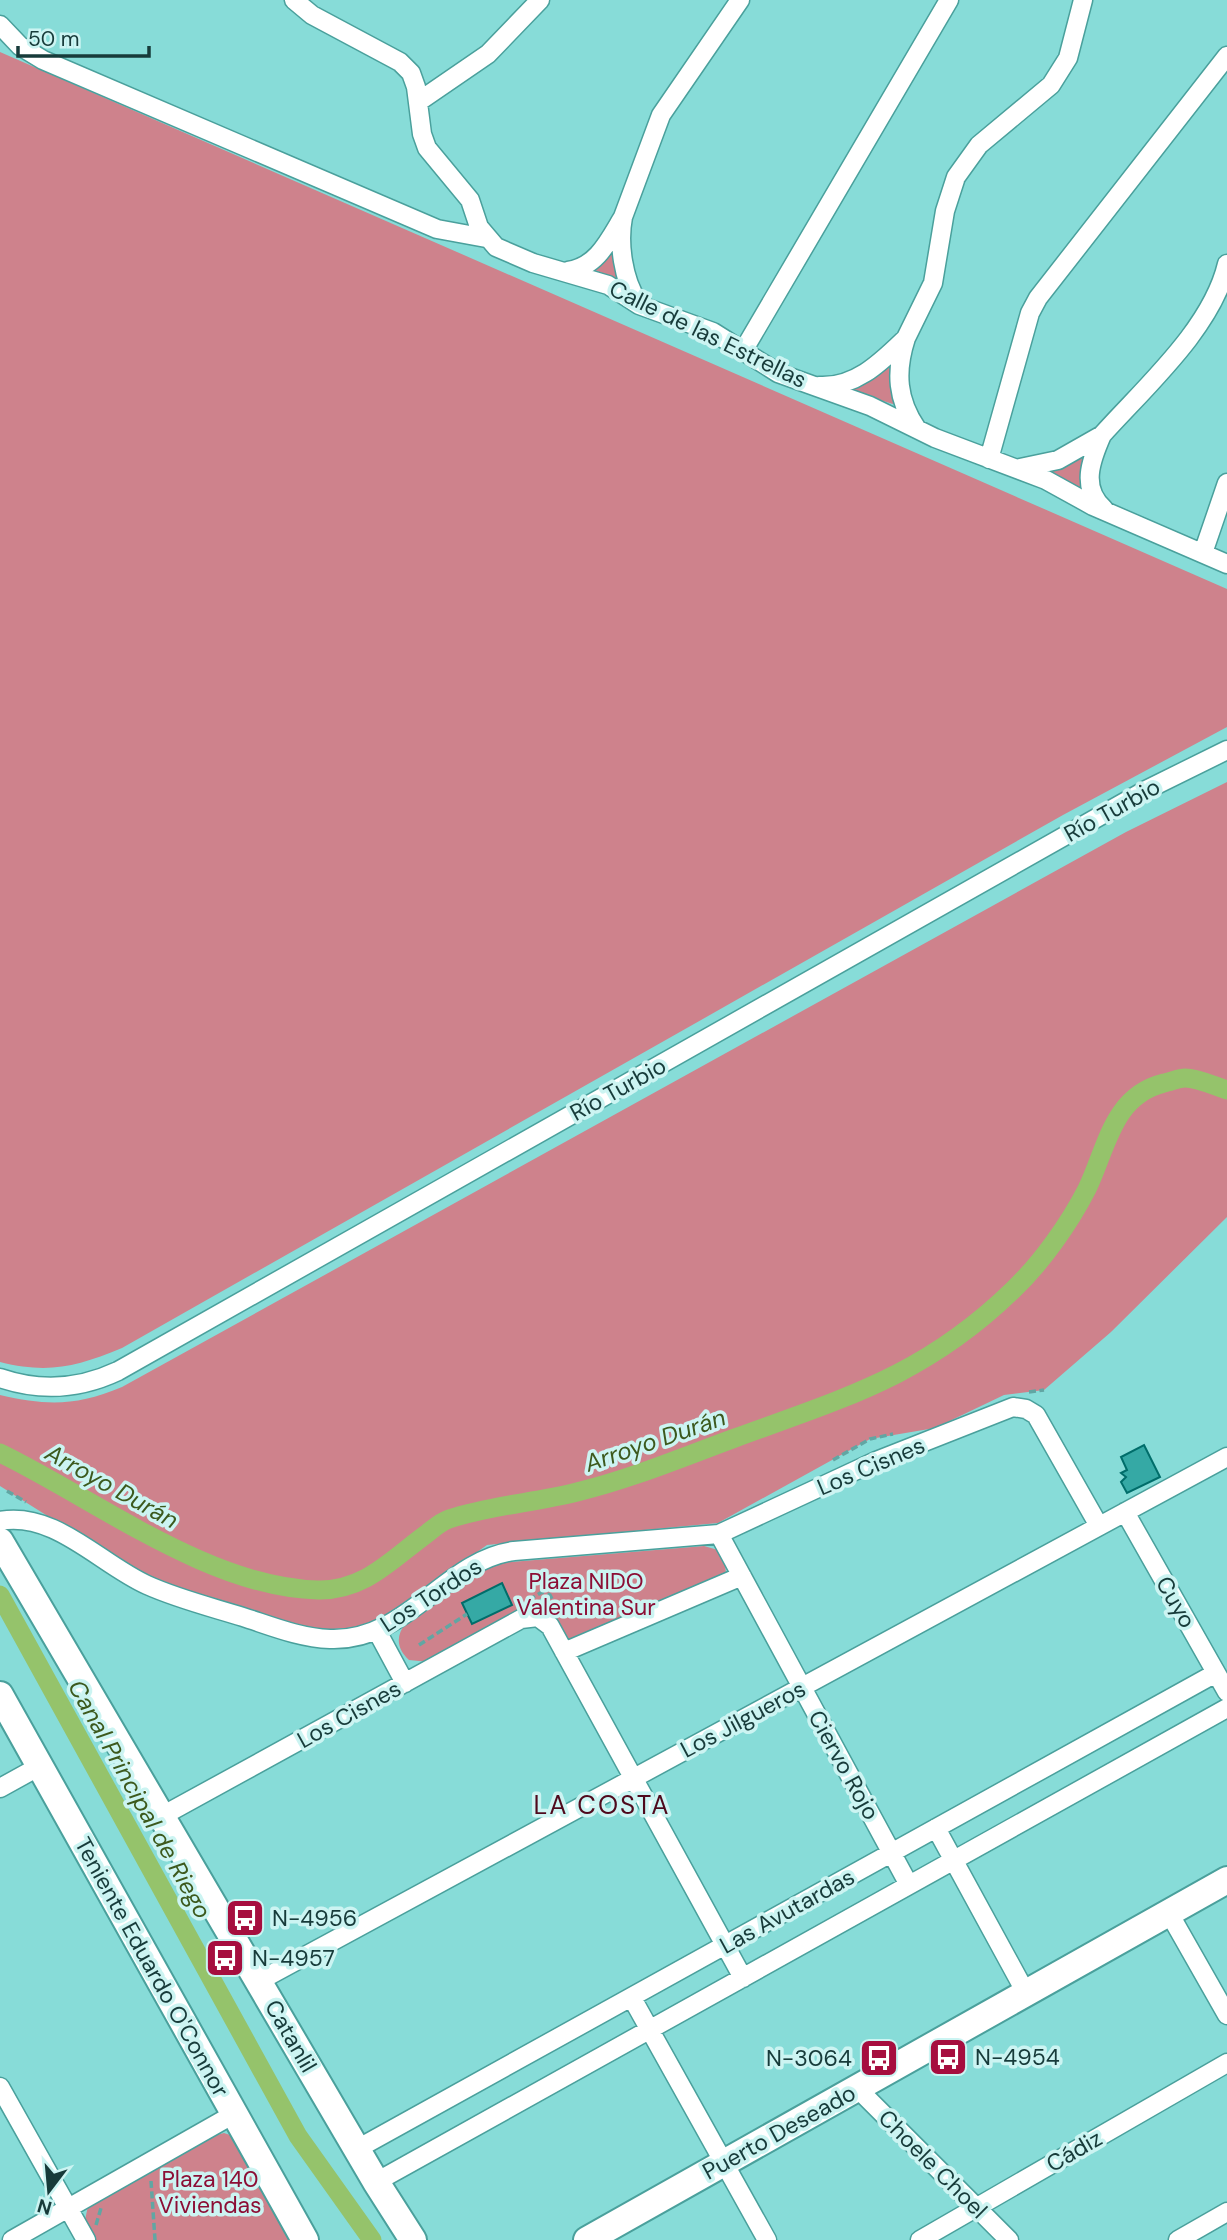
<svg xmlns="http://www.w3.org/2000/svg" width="1227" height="2240" viewBox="0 0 1227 2240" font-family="'DM Sans',sans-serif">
  <rect width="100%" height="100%" fill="#87dcd8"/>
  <!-- green -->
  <path fill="#ce828c" d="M 0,52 L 1227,589 L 1227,727 L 1063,815 L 122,1348 C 76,1367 48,1374 0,1362 Z
    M 617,241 L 622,281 L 592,269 Z
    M 895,357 L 896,405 L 845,389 Z
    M 1088,450 L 1083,490 L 1046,470 Z
    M 1227,782 L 1227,1217 L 1111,1332 L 1044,1390 L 1004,1395 L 935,1428 L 870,1439 L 718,1523 L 487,1545 L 382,1619 L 360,1627 L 320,1630 L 298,1627 L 157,1581 L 130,1568 L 0,1486 L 0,1395 C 48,1406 76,1406 122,1387 L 1126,832 Z
    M 704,1546 L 718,1550 L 725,1563 L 726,1574 L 570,1641 L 563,1635 L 542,1598 L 429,1662 L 409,1660 C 397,1649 395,1636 406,1623 L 482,1570 L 498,1563 Z
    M 224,2133 L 236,2137 L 294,2240 L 95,2240 L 85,2220 L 88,2206 L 213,2136 Z"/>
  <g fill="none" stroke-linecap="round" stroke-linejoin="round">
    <!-- canal -->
    <path stroke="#95c36b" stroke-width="19" d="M 0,1453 C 95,1499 210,1588 318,1590 C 364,1591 391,1560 425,1535 C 433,1529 440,1522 449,1519 C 491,1505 534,1503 577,1492 C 631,1479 683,1457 735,1438 C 847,1397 926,1375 1014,1289 C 1042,1262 1069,1224 1087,1189 C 1107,1148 1112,1096 1164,1083 C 1170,1082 1179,1078 1185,1078 C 1198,1078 1214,1086 1227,1090
      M 0,1595 L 298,2136 L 372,2240"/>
  </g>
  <!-- building -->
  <path fill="#35a9a5" stroke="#006d6a" stroke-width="2" d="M 1144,1445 L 1160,1477 L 1127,1493 L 1121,1482 L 1126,1477 L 1121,1473 L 1127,1470 L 1121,1457 Z
    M 502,1583 L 512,1605 L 472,1624 L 462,1603 Z"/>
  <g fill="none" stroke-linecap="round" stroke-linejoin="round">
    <!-- street casing -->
    <g stroke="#4aa09c" stroke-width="21">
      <path id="street" d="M 294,0 L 312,15 L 400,62 L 411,73 L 416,87 L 422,134 L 427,148 L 470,200 L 479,227 L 496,247 L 533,263 L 608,285 L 639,305 L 713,332 L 778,373 L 870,406 L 935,438 L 1046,480 L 1093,506 L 1227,564
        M 0,25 L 20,46 L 43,60 L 437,229 L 486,238
        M 418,102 L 488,54 L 540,0
        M 623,217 L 661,115 L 740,0
        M 568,271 C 597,267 609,240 623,217 C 618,243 623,280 638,302
        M 906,338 L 933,283 L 945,211 L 956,177 L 979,145 L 1051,85 L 1068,58 L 1083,0
        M 743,351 L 949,0
        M 819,386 C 856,388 882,361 906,338 C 895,372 897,400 917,429
        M 1102,435 C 1146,386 1212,328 1227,264
        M 989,459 L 1030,313 L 1038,298 L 1227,56
        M 1020,468 L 1058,460 L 1102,435 C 1091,460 1080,488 1104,509
        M 1203,553 L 1227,483
        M 0,1378 C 41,1392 80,1389 118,1371 L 1146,790 L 1227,750
        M 1125,1512 L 1227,1692
        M 0,1521 C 55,1511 100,1564 147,1585 C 178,1599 211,1607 243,1617 C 271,1626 300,1638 330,1639 C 407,1642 445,1560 514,1551 L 719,1534 L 876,1461 L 1013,1407 L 1026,1409 L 1036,1415 L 1099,1526
        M 719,1534 L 909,1885
        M 377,1631 L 405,1683
        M 564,1652 L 742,1576
        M 0,1788 L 40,1766
        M 162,1816 L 521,1619 L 538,1617 L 550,1626 L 743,1978
        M 936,1828 L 1026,1993
        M 1169,1913 L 1227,2015
        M 259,1981 L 1227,1457
        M 632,1998 L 767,2240
        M 0,2087 L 86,2240
        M 857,2088 L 1009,2240
        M 357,2149 L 1216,1673
        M 376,2182 L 1227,1708
        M 12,2240 L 234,2114
        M 920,2240 L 1227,2063
        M 1178,2240 L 1227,2212"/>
    </g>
    <!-- secondary casing -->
    <g stroke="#4aa09c" stroke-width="30">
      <path id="secondary" d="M 0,1541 L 376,2182 L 413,2240
        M 0,1695 L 305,2240
        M 587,2240 L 1227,1880"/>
    </g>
    <!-- path -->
    <path stroke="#61a6a3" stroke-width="3.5" stroke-dasharray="7 3.5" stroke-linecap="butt" d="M 1029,1392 L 1044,1390
      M 833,1460 L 870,1439 L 893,1434
      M 7,1491 L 26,1502
      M 529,1600 L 542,1592 L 550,1595 L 558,1611
      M 419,1645 L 467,1614
      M 151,2181 L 155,2240
      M 96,2225 L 101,2208"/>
    <!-- street -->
    <use href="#street" stroke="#fff" stroke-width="18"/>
    <!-- secondary -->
    <use href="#secondary" stroke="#fff" stroke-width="26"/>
  </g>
  <!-- icons -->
  <defs>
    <g id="bus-square" transform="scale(2.0125)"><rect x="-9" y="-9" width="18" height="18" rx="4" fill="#a60e3f" stroke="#ccf4f2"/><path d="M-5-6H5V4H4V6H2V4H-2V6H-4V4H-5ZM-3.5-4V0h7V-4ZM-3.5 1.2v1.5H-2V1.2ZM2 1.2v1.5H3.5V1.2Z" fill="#fff"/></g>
  </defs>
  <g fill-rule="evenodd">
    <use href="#bus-square" x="245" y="1918"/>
    <use href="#bus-square" x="225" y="1958"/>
    <use href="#bus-square" x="948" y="2057"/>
    <use href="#bus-square" x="879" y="2058"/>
  </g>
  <g text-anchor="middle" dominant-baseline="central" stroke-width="7" stroke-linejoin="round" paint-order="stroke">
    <!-- street labels -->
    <g font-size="23" fill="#173b3a" stroke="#ccf4f2">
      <text transform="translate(708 334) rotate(26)">Calle de las Estrellas</text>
      <text transform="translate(1112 810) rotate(-29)">Río Turbio</text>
      <text transform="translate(618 1089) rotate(-29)">Río Turbio</text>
      <text transform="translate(871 1466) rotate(-23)">Los Cisnes</text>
      <text transform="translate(431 1595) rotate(-33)">Los Tordos</text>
      <text transform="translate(1176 1602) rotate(60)">Cuyo</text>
      <text transform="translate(349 1714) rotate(-29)">Los Cisnes</text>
      <text transform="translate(743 1719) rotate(-28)">Los Jilgueros</text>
      <text transform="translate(844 1765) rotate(61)">Ciervo Rojo</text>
      <text transform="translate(787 1911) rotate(-29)">Las Avutardas</text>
      <text transform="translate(152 1967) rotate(61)">Teniente Eduardo O'Connor</text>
      <text transform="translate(291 2036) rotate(60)">Catanlil</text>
      <text transform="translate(779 2132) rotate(-29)">Puerto Deseado</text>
      <text transform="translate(1074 2151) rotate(-30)">Cádiz</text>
      <text transform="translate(933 2164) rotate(45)">Choele Choel</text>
    </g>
    <!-- park labels -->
    <g font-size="23" fill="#8c0e35" stroke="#ccf4f2">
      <text x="586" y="1581">Plaza NIDO<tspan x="586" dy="26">Valentina Sur</tspan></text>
      <text x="210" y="2179">Plaza 140<tspan x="210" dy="26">Viviendas</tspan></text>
    </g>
    <!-- poi labels -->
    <g font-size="23" fill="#173b3a" stroke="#ccf4f2" text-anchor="start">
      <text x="272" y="1918">N-4956</text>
      <text x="252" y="1958">N-4957</text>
      <text x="975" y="2057">N-4954</text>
      <text x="852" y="2058" text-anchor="end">N-3064</text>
    </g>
    <!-- water labels -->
    <g font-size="24" font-style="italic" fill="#3c591d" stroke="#ccf4f2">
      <text transform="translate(655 1440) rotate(-19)">Arroyo Durán</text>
      <text transform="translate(112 1486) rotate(29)">Arroyo Durán</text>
      <text transform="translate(140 1799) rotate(61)">Canal Principal de Riego</text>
    </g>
    <!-- quarter labels -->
    <g font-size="26" letter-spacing="2" fill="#4f091c" stroke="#ccf4f2">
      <text x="602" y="1805">LA COSTA</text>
    </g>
  </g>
  <!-- north arrow -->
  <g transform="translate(49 2191) rotate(196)" stroke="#ccf4f2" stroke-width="5" paint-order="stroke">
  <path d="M0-5L12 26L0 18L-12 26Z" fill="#173b3a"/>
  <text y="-10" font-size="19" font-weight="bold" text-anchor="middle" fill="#173b3a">N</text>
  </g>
  <!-- scale -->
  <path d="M18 46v10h131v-10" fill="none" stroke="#173b3a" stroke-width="3.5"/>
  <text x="28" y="46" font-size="21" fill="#173b3a" stroke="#ccf4f2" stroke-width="5" paint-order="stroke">50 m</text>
</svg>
